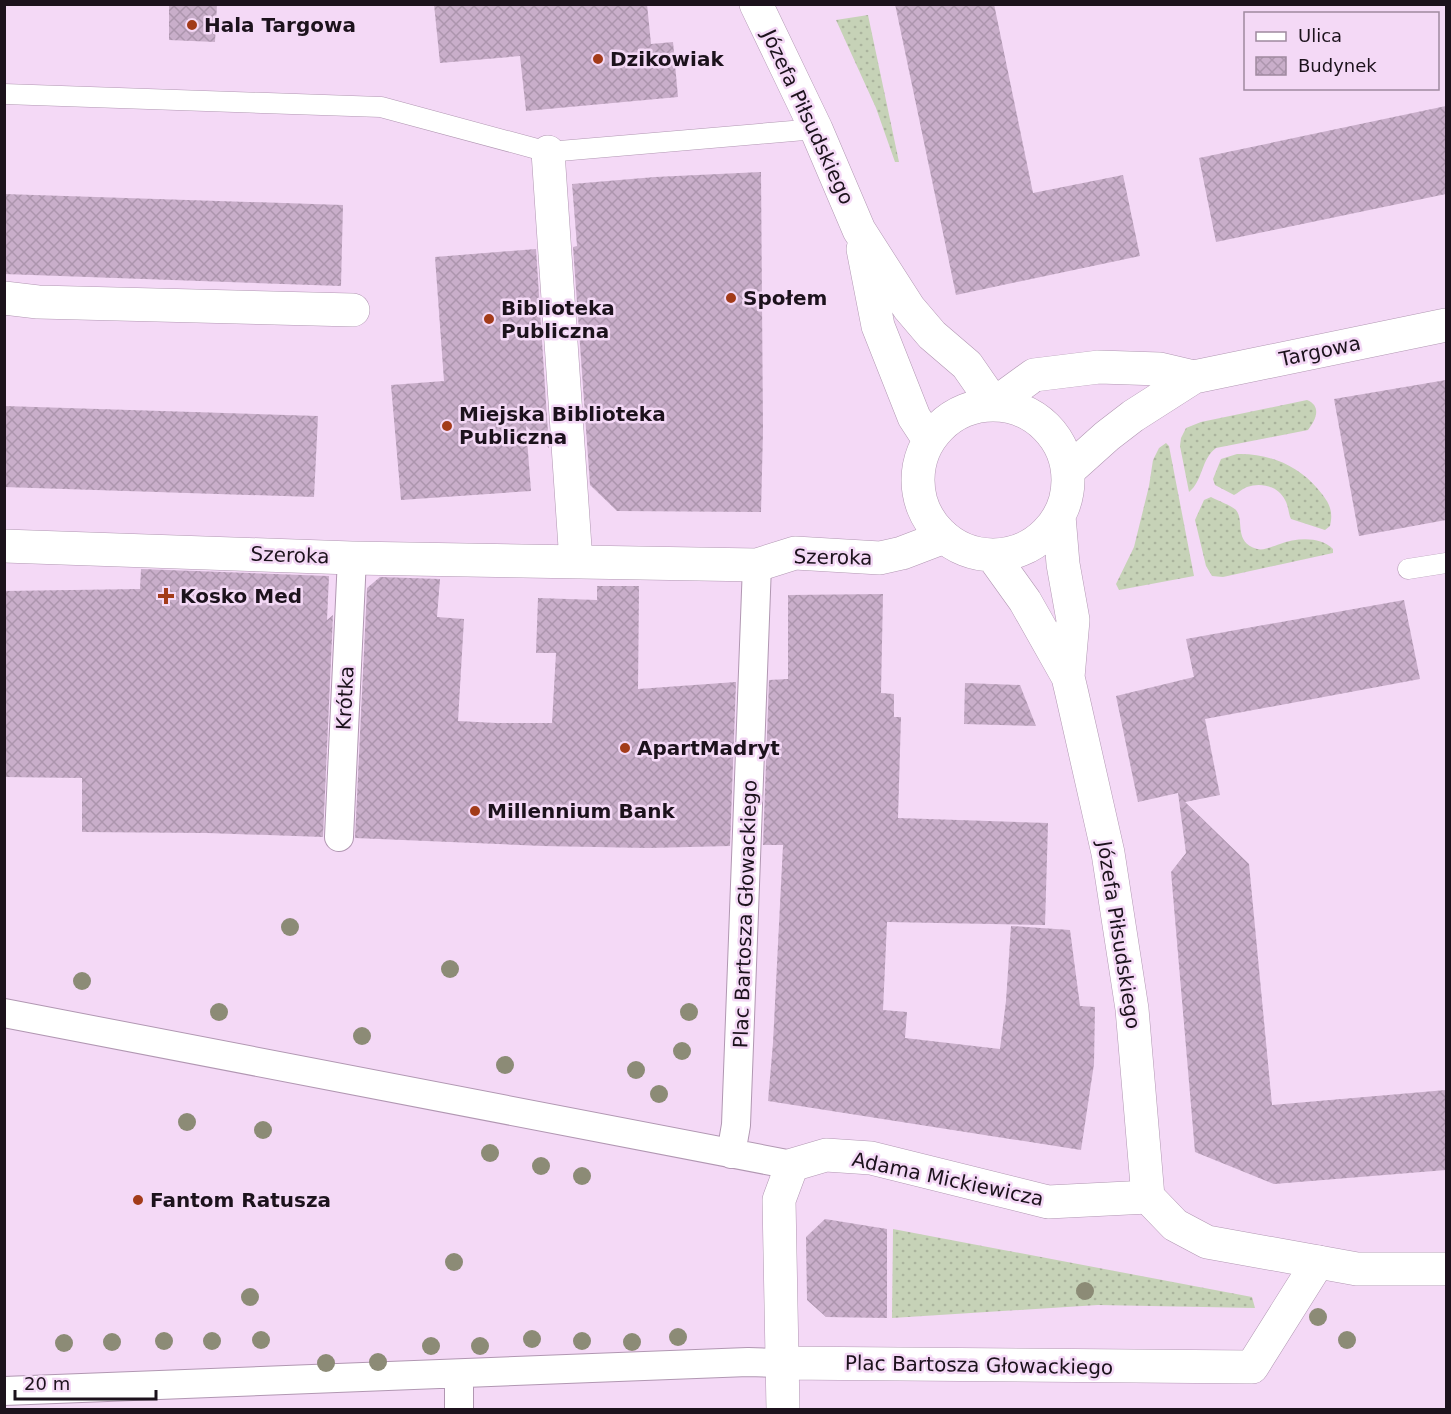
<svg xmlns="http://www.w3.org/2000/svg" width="1451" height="1414" viewBox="0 0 1451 1414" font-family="'DejaVu Sans',sans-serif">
  <defs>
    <pattern id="grass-dots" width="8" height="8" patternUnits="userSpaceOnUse" patternTransform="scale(1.5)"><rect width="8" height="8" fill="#c6d2b7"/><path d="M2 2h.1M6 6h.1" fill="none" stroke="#aab39d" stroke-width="1.8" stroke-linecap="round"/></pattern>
    <pattern id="building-cross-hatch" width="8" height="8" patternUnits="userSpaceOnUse" patternTransform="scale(1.5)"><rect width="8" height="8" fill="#c9aeca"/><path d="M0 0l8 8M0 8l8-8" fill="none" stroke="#ac95ad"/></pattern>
  </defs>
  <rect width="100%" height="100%" fill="#f4d9f6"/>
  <!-- grass -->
  <path fill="url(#grass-dots)" d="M 868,15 L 899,162 L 895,162 L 876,108 L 836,20 Z
    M 1307,400 C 1322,406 1316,420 1308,430 L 1216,448 C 1201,459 1203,481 1189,492 L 1180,446 L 1181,438 L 1186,428 L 1201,422 Z
    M 1166,443 L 1169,446 L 1194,576 L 1119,590 L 1116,584 L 1134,547 L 1149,486 L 1153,460 L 1159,448 Z
    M 1237,454 C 1268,453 1297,465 1317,488 C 1328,501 1334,509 1330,526 L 1325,530 L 1291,519 C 1288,513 1289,507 1285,500 C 1278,486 1261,482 1247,487 C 1242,489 1238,493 1234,495 L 1215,485 L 1213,479 L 1221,459 Z
    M 1211,497 C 1218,501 1231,505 1236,510 C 1245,521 1233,542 1257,549 C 1264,551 1273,546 1280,544 C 1296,538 1320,536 1333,549 L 1333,553 L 1223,577 L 1212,576 L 1206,566 L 1195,520 L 1204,500 Z
    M 893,1229 L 1252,1297 L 1255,1308 L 1098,1305 L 892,1318 Z"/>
  <!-- building -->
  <path fill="url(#building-cross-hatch)" d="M 169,4 L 217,4 L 215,42 L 169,40 Z
    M 434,4 L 647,4 L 651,44 L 673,42 L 678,97 L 526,111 L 520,56 L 440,63 Z
    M 895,4 L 994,4 L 1033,193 L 1123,175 L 1140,256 L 956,295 Z
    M 1446,106 L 1446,194 L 1216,242 L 1199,158 Z
    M 761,172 L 763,431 L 761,512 L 617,511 L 590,485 L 573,247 L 577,246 L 572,184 L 655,177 Z
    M 4,194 L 343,205 L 341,286 L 4,274 Z
    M 536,249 L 549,448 L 526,426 L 531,491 L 401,500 L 391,385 L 444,381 L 435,257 Z
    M 1446,380 L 1446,520 L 1359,536 L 1334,399 Z
    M 4,406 L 318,416 L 314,497 L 4,487 Z
    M 141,569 L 329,576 L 327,620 L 333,615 L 323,837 L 207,833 L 82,832 L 82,778 L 4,777 L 4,591 L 140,589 Z
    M 380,577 L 440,579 L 437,617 L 464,619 L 458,721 L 496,723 L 552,723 L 556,653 L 536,653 L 538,598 L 597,600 L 597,586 L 639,586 L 638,689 L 736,682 L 730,846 L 648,848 L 543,846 L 355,838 L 367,588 Z
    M 883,594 L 881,693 L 894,694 L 894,717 L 901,717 L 898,818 L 1048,823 L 1045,925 L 887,922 L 883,1010 L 907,1012 L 905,1038 L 1000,1049 L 1006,1001 L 1011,926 L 1070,930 L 1080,1006 L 1095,1007 L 1094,1064 L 1081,1150 L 768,1101 L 773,1043 L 783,845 L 763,845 L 769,680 L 788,679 L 788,595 Z
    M 1404,600 L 1420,679 L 1205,719 L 1220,795 L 1185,802 L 1249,864 L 1272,1105 L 1446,1090 L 1446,1170 L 1274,1184 L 1195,1152 L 1171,872 L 1186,853 L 1178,793 L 1138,802 L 1116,696 L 1194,677 L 1186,639 Z
    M 965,683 L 1020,685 L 1036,726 L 964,724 Z
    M 825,1219 L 887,1229 L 887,1318 L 826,1317 L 807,1300 L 806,1237 Z"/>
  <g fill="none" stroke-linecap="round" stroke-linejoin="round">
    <!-- service casing -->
    <g stroke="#b197b2" stroke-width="21">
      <path id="service" d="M 4,94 L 381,107 L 548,152 L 816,129
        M 1408,569 L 1446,563"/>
    </g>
    <!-- pedestrian casing -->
    <g stroke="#b197b2" stroke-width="30">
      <path id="pedestrian" d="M 339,837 L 352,558
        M 4,1013 L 792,1165
        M 731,1154 L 736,1125 L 757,565
        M 459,1375 L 459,1410
        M 4,1391 L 748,1362 L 782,1363"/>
    </g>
    <!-- minor casing -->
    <g stroke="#b197b2" stroke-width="34">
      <path id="minor" d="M 548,152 L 576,562
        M 4,298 L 38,302 L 353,310
        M 994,404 L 1034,375 L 1099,367 L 1160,369 L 1194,377
        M 1068,471 L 1107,436 L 1133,416 L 1194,377 L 1446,325
        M 4,546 L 352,558 L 757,565 L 795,553 L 880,558 L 902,553 L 944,537
        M 782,1363 L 1252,1367 L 1318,1262
        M 783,1410 L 779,1200 L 792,1165 L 826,1155 L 871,1158 L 1048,1202 L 1148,1197"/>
    </g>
    <!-- tertiary casing -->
    <g stroke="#b197b2" stroke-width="34">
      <path id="tertiary" d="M 756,4 L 816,129 L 859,230 L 909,308 L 932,335 L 967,365 L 994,404
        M 863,249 L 878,326 L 914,417 L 929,440
        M918 480a75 75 0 1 1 150 0a75 75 0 1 1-150 0Z
        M 1059,516 L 1063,564 L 1073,620 L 1068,677
        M 992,555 L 1025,601 L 1068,677 L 1072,694 L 1108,853 L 1132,1009 L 1148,1197 L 1175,1225 L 1207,1242 L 1357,1269 L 1446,1269"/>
    </g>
    <!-- service -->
    <use href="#service" stroke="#fff" stroke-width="20"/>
    <!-- pedestrian -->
    <use href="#pedestrian" stroke="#fff" stroke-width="28"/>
    <!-- minor -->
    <use href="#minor" stroke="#fff" stroke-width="33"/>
    <!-- tertiary -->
    <use href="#tertiary" stroke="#fff" stroke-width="33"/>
  </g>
  <!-- trees -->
  <g fill="#8c8b76">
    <circle cx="290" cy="927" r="9"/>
    <circle cx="450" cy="969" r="9"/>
    <circle cx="82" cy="981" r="9"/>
    <circle cx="219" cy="1012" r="9"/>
    <circle cx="689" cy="1012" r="9"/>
    <circle cx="362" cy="1036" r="9"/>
    <circle cx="682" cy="1051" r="9"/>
    <circle cx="505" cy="1065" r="9"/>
    <circle cx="636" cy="1070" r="9"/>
    <circle cx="659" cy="1094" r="9"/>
    <circle cx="187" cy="1122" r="9"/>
    <circle cx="263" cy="1130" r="9"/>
    <circle cx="490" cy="1153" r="9"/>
    <circle cx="541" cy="1166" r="9"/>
    <circle cx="582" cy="1176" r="9"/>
    <circle cx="454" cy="1262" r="9"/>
    <circle cx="1085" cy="1291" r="9"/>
    <circle cx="250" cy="1297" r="9"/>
    <circle cx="1318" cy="1317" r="9"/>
    <circle cx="678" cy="1337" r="9"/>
    <circle cx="532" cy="1339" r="9"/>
    <circle cx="261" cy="1340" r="9"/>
    <circle cx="1347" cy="1340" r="9"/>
    <circle cx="164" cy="1341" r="9"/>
    <circle cx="212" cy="1341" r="9"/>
    <circle cx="582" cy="1341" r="9"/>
    <circle cx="112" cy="1342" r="9"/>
    <circle cx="632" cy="1342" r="9"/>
    <circle cx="64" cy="1343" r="9"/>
    <circle cx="431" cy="1346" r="9"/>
    <circle cx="480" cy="1346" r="9"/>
    <circle cx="378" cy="1362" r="9"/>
    <circle cx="326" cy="1363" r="9"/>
  </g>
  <!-- markers -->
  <g fill="#a23b19" stroke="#f4d9f6" stroke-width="2">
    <circle cx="192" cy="25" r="6"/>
    <circle cx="598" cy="59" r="6"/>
    <circle cx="731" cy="298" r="6"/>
    <circle cx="489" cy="319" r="6"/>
    <circle cx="447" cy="426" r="6"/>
    <path d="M163 587h6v6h6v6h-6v6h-6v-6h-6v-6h6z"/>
    <circle cx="625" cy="748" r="6"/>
    <circle cx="475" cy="811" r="6"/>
    <circle cx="138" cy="1200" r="6"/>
  </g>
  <g text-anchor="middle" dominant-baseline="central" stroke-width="5" stroke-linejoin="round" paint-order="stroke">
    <!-- poi labels -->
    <g font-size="20" font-weight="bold" fill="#1c121c" stroke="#f4d9f6" text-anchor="start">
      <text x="204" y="25">Hala Targowa</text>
      <text x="610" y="59">Dzikowiak</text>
      <text x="743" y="298">Społem</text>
      <text x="501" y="308">Biblioteka<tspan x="501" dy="23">Publiczna</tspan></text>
      <text x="459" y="414">Miejska Biblioteka<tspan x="459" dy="23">Publiczna</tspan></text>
      <text x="180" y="596">Kosko Med</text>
      <text x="637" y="748">ApartMadryt</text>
      <text x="487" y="811">Millennium Bank</text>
      <text x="150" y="1200">Fantom Ratusza</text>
    </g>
    <!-- street labels -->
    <g font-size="20" fill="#1c121c" stroke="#f4d9f6">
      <text transform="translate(808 117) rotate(65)">Józefa Piłsudskiego</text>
      <text transform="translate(1320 351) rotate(-12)">Targowa</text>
      <text transform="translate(290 555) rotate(2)">Szeroka</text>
      <text transform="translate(833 557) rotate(1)">Szeroka</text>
      <text transform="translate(345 698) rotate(-87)">Krótka</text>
      <text transform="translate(745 914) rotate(-88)">Plac Bartosza Głowackiego</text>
      <text transform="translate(1119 935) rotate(81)">Józefa Piłsudskiego</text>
      <text transform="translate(948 1179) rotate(12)">Adama Mickiewicza</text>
      <text transform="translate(979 1365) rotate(1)">Plac Bartosza Głowackiego</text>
    </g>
  </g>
  <!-- border -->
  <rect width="1451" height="1414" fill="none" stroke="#1c121c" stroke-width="12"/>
  <!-- legend -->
  <rect x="1244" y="12" width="195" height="78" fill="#f4d9f6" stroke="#9e899f" stroke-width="1.5"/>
  <rect x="1256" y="32" width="30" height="9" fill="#ffffff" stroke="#9e899f" stroke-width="1.5"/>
  <text x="1298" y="42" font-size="18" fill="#1c121c">Ulica</text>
  <rect x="1256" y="57" width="30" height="18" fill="url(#building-cross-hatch)" stroke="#9e899f" stroke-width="1.5"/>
  <text x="1298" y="72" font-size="18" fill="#1c121c">Budynek</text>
  <!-- scale -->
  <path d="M15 1390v9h141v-9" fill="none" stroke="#1c121c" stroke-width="3"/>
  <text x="24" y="1390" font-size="18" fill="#1c121c" stroke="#f4d9f6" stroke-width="4.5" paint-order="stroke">20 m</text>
</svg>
